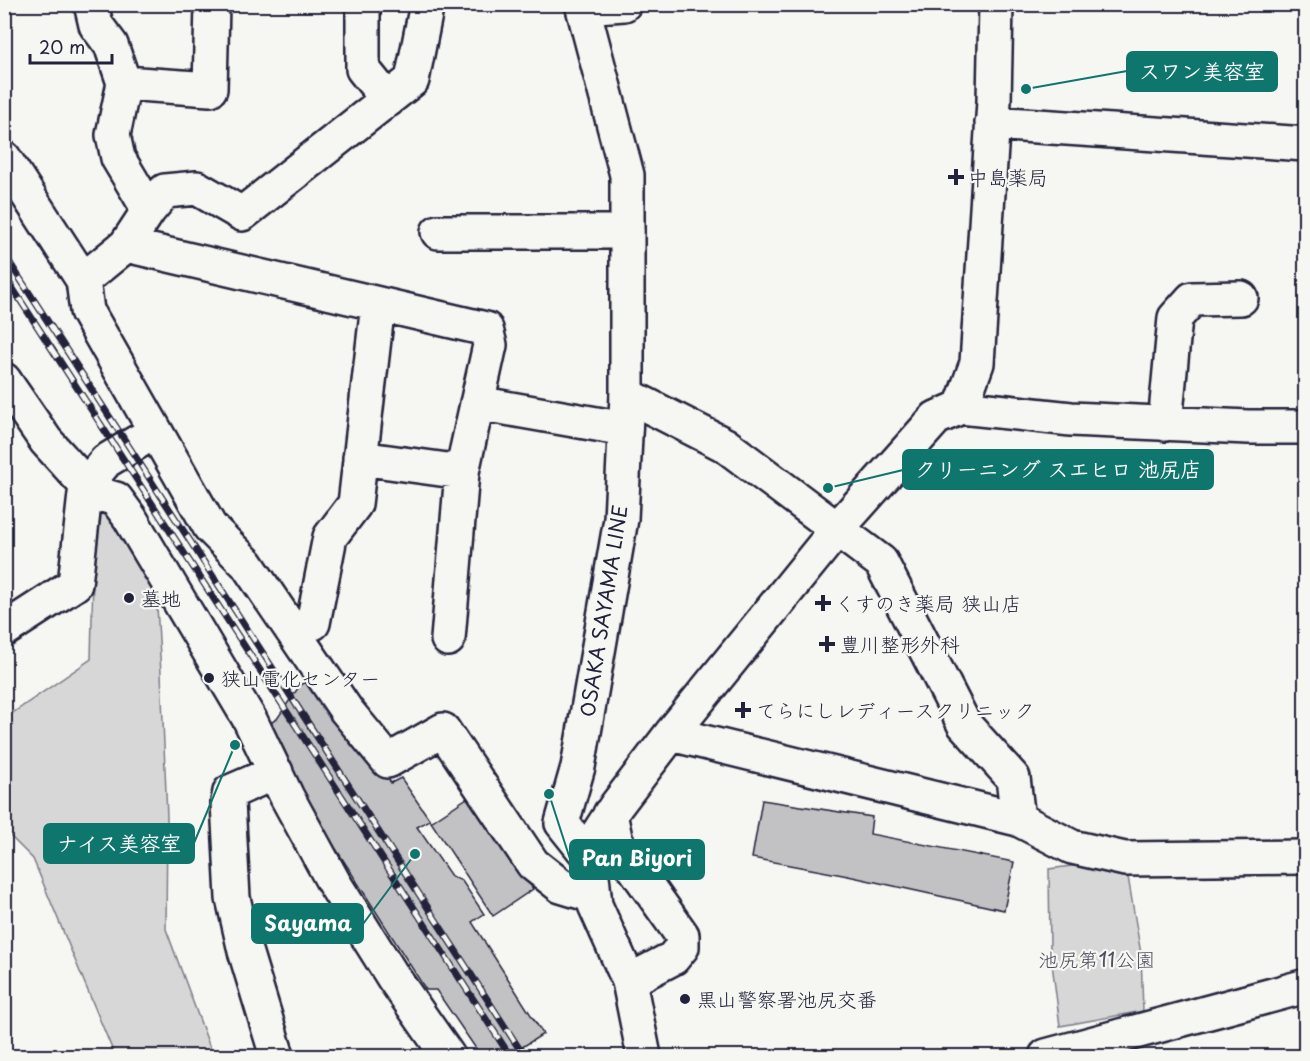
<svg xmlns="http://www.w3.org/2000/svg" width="1310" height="1061" viewBox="0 0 1310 1061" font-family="'Playpen Sans','Klee One',sans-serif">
  <rect width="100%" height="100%" fill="#f6f6f2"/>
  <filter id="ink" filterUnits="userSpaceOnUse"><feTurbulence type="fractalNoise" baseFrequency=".0167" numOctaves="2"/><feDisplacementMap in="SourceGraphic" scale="12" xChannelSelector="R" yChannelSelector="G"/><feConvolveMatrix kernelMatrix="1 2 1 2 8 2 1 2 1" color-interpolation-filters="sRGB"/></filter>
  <g filter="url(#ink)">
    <!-- green -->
    <path fill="#d7d7d7" stroke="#7c7c89" stroke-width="1.5" d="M 95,493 L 154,556 L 161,673 L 167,817 L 166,929 L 213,1056 L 115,1056 L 33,859 L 5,831 L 4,719 L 91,659 Z
      M 1125,859 L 1141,954 L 1143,1011 L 1060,1026 L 1050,948 L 1049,869 Z"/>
    <!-- building -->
    <path fill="#c2c2c4" stroke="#22223b" stroke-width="1.5" d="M 305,682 L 333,714 L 360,753 L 368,748 L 391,783 L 401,778 L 430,820 L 417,827 L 451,876 L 462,881 L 484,914 L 472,922 L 543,1034 L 508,1056 L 481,1056 L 436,990 L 426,990 L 338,852 L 318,825 L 267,725 L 277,719 L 300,685 Z
      M 473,794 L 533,889 L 493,916 L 431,822 Z
      M 762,800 L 872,817 L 870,834 L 1014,862 L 1004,910 L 848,876 L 752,858 Z"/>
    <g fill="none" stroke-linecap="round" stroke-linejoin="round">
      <!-- minor casing -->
      <g stroke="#22223b" stroke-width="38">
        <path id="minor" d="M 91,4 L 96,25 L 111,45 L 124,83
          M 363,4 L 363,69 L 388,100
          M 583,7 L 624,4
          M 992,123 L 1306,144
          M 4,158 L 83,280 L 87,311 L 210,527 L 247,564 L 346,710 L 388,761 L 443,730 L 533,864 L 561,886 L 594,896
          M 149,210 L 118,158 L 113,135 L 124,83 L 210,89 L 212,4
          M 438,232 L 627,232
          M 126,245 L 486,329 L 490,345 L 462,472 L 448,639
          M 83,280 L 126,245 L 149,210 L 165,191 L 197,188 L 242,214 L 412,80 L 427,4
          M 4,380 L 46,441 L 86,485 L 95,493 L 116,499 L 130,518 L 250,720 L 287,797 L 334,883 L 393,977 L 448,1056
          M 627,395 L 725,445 L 881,562 L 964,724 L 1013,778 L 1018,819
          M 477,403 L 625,429
          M 961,407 L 977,363 L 994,101 L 996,4
          M 1165,424 L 1175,318 L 1192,299 L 1241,298
          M 360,458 L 462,472
          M 313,623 L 330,537 L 355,504 L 378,304
          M 4,630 L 75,584 L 86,485 L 106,461 L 154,432
          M 671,734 L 1018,819 L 1072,847 L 1125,859 L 1306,857
          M 276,772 L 230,792 L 228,802 L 233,898 L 245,951 L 277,1056
          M 610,814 L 616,842 L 682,935 L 682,947 L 673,958 L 629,981
          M 594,863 L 598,834 L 616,806 L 671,734 L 838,528 L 936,418 L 961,407 L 1071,419 L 1248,427 L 1306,427
          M 1046,1056 L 1306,986"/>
      </g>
      <!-- major casing -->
      <g stroke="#22223b" stroke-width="38">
        <path id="major" d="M 582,4 L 627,175 L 627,395 L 621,519 L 578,767 L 562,823 L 594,863 L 592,876 L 595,905 L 629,981 L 644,1056"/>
      </g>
      <!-- minor -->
      <use href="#minor" stroke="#f6f6f2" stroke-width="33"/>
      <!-- major -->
      <use href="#major" stroke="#f6f6f2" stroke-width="33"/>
      <!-- rail casing -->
      <g stroke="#22223b" stroke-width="7">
        <path id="rail" d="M 4,254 L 524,1056
          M 4,275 L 510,1056"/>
      </g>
      <!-- rail -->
      <use href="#rail" stroke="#f6f6f2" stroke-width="4.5" stroke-dasharray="14" stroke-linecap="butt"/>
    </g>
  </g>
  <!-- markers -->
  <g fill="#22223b" stroke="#f6f6f2" stroke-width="2">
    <path d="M953 168h6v6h6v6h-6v6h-6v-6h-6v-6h6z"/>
    <circle cx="129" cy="598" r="6"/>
    <path d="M820 594h6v6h6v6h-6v6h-6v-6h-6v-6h6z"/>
    <path d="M824 635h6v6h6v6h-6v6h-6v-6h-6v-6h6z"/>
    <circle cx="209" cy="678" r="6"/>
    <path d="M740 701h6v6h6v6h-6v6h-6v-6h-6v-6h6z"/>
    <circle cx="685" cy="999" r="6"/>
  </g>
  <g text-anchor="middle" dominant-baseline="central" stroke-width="4.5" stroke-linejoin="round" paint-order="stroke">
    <!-- poi labels -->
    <g font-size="20" fill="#22223b" stroke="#f6f6f2" text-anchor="start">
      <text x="968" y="177">中島薬局</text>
      <text x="141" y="598">墓地</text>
      <text x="835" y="603">くすのき薬局 狭山店</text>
      <text x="840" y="644">豊川整形外科</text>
      <text x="221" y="678">狭山電化センター</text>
      <text x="756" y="710">てらにしレディースクリニック</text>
      <text x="697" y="999">黒山警察署池尻交番</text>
    </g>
    <!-- street labels -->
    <g font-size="20" fill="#22223b" stroke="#f6f6f2">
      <text transform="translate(603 611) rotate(-81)">OSAKA SAYAMA LINE</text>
    </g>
    <!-- park labels -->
    <g font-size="20" fill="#4f4f62" stroke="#f6f6f2">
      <text x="1097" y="959">池尻第11公園</text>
    </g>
  </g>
  <!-- callouts -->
  <path fill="none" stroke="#0f766e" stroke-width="2" d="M1026 89L1127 71M828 488L903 470M235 745L194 843M549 794L570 859M415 854L363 924"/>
  <g fill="#0f766e" stroke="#f6f6f2" stroke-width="2">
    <circle cx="1026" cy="89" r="6"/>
    <circle cx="828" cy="488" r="6"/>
    <circle cx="235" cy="745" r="6"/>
    <circle cx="549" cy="794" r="6"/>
    <circle cx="415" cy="854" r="6"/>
  </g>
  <g fill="#0f766e" stroke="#0f766e" stroke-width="2">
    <rect x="1127" y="52" width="150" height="39" rx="6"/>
    <rect x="903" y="450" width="310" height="39" rx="6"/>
    <rect x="44" y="824" width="150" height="39" rx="6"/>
    <rect x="570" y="840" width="134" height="39" rx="6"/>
    <rect x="252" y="904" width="111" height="39" rx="6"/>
  </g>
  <g font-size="21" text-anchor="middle" font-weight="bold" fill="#fff">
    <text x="1202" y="79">スワン美容室</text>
    <text x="1058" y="477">クリーニング スエヒロ 池尻店</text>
    <text x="119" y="851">ナイス美容室</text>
    <text x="637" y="866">Pan Biyori</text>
    <text x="308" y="931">Sayama</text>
  </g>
  <!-- margin -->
  <rect width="1310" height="1061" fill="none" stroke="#f6f6f2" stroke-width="24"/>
  <rect x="12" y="12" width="1286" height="1037" fill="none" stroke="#22223b" stroke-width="2" filter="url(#ink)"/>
  <!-- scale -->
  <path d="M30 54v9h82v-9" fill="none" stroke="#22223b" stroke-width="3"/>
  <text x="39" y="54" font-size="18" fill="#22223b" stroke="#f6f6f2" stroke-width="4.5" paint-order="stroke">20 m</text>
</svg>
